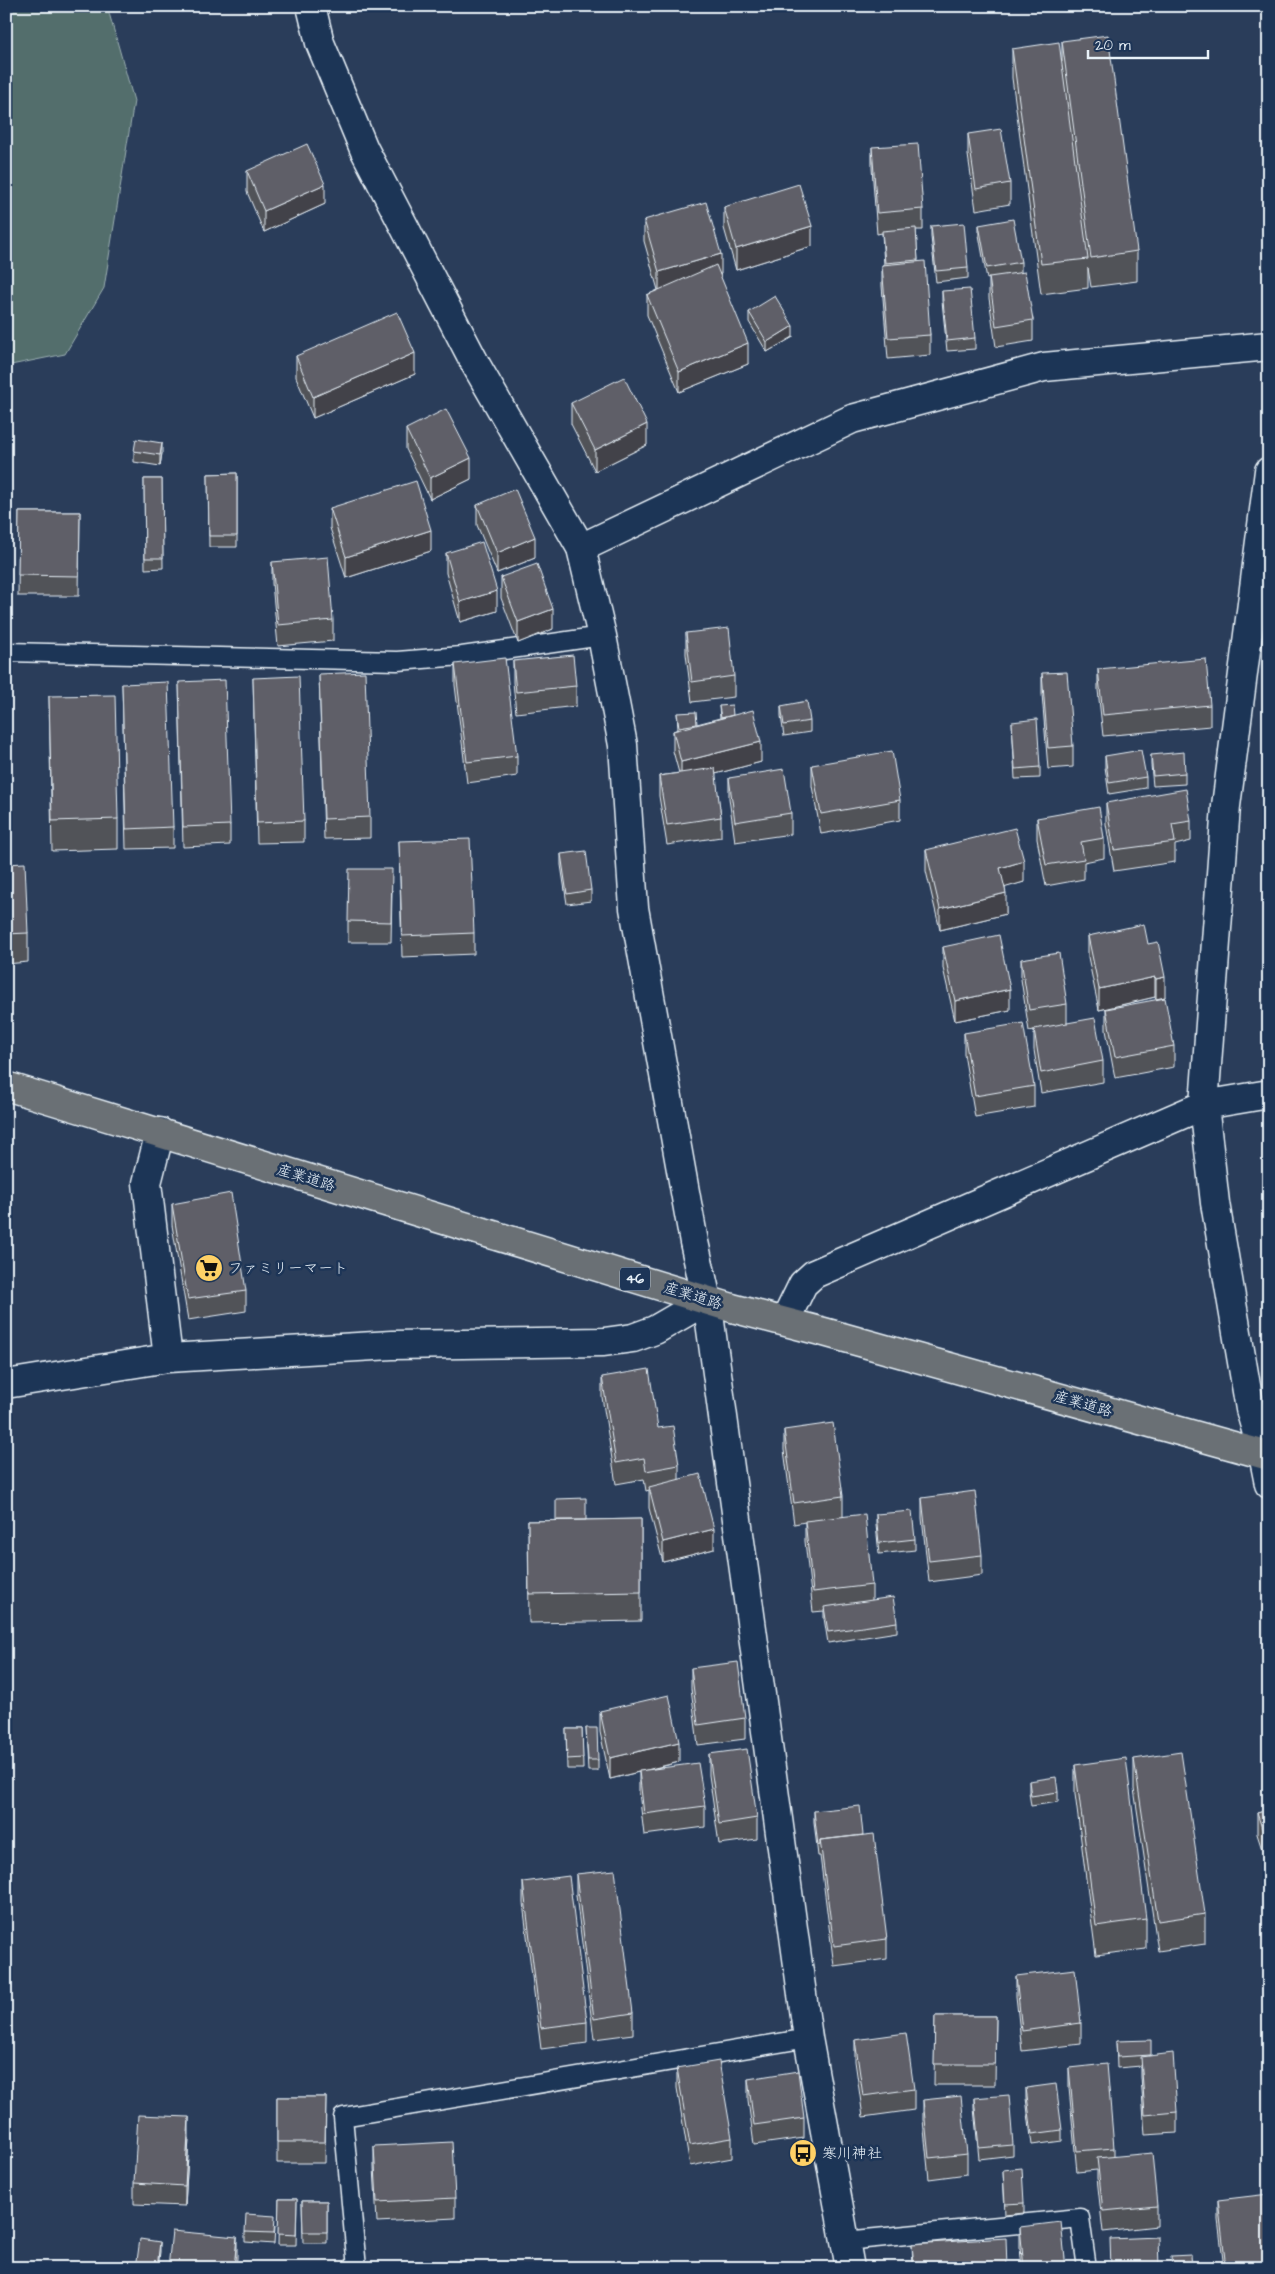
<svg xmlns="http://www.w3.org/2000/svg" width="1275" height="2274" viewBox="0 0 1275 2274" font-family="'Architects Daughter','Klee One',sans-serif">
  <rect width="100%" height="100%" fill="#2a3d5a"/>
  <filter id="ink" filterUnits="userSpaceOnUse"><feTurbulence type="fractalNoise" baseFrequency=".02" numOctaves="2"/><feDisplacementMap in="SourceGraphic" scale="10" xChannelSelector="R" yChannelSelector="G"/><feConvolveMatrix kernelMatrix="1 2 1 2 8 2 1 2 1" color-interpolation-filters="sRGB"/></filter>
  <g filter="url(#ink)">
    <!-- green -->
    <path fill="#526e6c" stroke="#9db0b2" d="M 6,6 L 107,6 L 134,101 L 104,288 L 65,354 L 6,366 Z"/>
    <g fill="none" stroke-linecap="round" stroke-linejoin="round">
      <!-- lane casing -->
      <g stroke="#e8f1f8" stroke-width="21">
        <path id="lane" d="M 6,652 L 397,661 L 462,656 L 602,636
          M 845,2241 L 1080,2218 L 1087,2268
          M 357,2268 L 343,2117 L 808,2038"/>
      </g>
      <!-- street casing -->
      <g stroke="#e8f1f8" stroke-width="31">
        <path id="street" d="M 1269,471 L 1226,806 L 1204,1105 L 1215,1203 L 1250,1409 L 1263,1454 L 1269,1484
          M 581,548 L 852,419 L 1044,367 L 1269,346
          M 160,1132 L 147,1183 L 168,1358
          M 785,1321 L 803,1284 L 814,1274 L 1204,1105 L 1269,1094
          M 6,1384 L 168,1358 L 392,1345 L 604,1342 L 633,1338 L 655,1330 L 707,1300"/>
      </g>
      <!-- secondary casing -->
      <g stroke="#e8f1f8" stroke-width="31">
        <path id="secondary" d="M 311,6 L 320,43 L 364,149 L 476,365 L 581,548 L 602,636 L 623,745 L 634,908 L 694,1242 L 707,1300 L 808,2038 L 850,2268"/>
      </g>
      <!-- primary casing -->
      <g stroke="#e8f1f8" stroke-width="31">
        <path id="primary" d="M 6,1086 L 732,1308 L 824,1332 L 1269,1456"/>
      </g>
      <!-- lane -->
      <use href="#lane" stroke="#1d3557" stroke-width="18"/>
      <!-- street -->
      <use href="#street" stroke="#1d3557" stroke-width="28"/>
      <!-- secondary -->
      <use href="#secondary" stroke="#1d3557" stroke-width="28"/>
      <!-- primary -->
      <use href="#primary" stroke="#6a7074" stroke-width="28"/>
    </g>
    <!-- wall -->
    <path fill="#515259" stroke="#e8f1f8" d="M 1062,41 L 1137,251 L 1137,281 L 1091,287 L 1088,268 L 1088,288 L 1041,294 L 1012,78 L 1012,49 L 1062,62 Z
      M 968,134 L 1010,183 L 1010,204 L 976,210 L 968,155 Z
      M 872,147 L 923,209 L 923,230 L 916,230 L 918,262 L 930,335 L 930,355 L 888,359 L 882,286 L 882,265 L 884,265 L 882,233 L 877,234 L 872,168 Z
      M 247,171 L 325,204 L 264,232 L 247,192 Z
      M 724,207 L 812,246 L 736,270 L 724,228 Z
      M 644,220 L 721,274 L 720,275 L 748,364 L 679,392 L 647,315 L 647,295 L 658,290 L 644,241 Z
      M 979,225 L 1021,262 L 1021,273 L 1033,320 L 1033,341 L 996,347 L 989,298 L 989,278 L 987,279 L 979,235 Z
      M 931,226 L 968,268 L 968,278 L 936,282 L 931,237 Z
      M 942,291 L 975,338 L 975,349 L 947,351 L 942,301 Z
      M 749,312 L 793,337 L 767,352 L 749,322 Z
      M 296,356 L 415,374 L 313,418 L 296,377 Z
      M 571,403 L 647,445 L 595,471 L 571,424 Z
      M 406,429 L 471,479 L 430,499 L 406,449 Z
      M 134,451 L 162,453 L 160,466 L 134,462 Z
      M 237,473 L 237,547 L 209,547 L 208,474 Z
      M 144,479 L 162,479 L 163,568 L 145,569 Z
      M 477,505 L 535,558 L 497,573 L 477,525 Z
      M 330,508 L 431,551 L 346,578 L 330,528 Z
      M 19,512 L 80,512 L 79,596 L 18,596 Z
      M 446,553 L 497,611 L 460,622 L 446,573 Z
      M 272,562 L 333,620 L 333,641 L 278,646 L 272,583 Z
      M 501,577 L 553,629 L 518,643 L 501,598 Z
      M 686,633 L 734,676 L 734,697 L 692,702 L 686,654 Z
      M 513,661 L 576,686 L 576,706 L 516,713 L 513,682 Z
      M 455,664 L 517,756 L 517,776 L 467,783 L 455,685 Z
      M 1098,669 L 1210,705 L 1210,726 L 1103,736 L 1098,690 Z
      M 1042,673 L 1073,746 L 1073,767 L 1048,769 L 1042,694 Z
      M 319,674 L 370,817 L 370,838 L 324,839 Z
      M 253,678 L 304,821 L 304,842 L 257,843 Z
      M 179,682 L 230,825 L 230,845 L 183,847 Z
      M 122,684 L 173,827 L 173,848 L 126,849 Z
      M 49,696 L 118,819 L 118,849 L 52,851 Z
      M 719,706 L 733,715 L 761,762 L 715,774 L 721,817 L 721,837 L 667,845 L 659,796 L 659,776 L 679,773 L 673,751 L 673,731 L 678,729 L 677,713 L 697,724 L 720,718 Z
      M 781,706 L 810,721 L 810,732 L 784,736 L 781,716 Z
      M 1012,722 L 1040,767 L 1040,778 L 1015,779 Z
      M 1151,755 L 1185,773 L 1185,784 L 1153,786 L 1151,765 Z
      M 1105,756 L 1146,777 L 1146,788 L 1109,794 L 1105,767 Z
      M 812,765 L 900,800 L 900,820 L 821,834 L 812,786 Z
      M 729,778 L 791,813 L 791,834 L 735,842 L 729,798 Z
      M 1106,803 L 1191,821 L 1191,841 L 1175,845 L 1175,862 L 1114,871 L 1106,824 Z
      M 1037,818 L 1104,838 L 1104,858 L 1084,862 L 1084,879 L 1046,886 L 1037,839 Z
      M 399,841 L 474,933 L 474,954 L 402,957 Z
      M 926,850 L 1024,882 L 1005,887 L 1006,914 L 940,930 L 926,871 Z
      M 561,854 L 591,890 L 591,901 L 567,904 L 561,865 Z
      M 6,864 L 28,933 L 28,962 L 6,964 Z
      M 392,890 L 391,942 L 348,942 L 348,921 Z
      M 1088,936 L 1148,944 L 1165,997 L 1156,999 L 1155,997 L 1099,1010 L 1088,957 Z
      M 943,947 L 1010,1010 L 955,1021 L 943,968 Z
      M 1021,959 L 1067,1004 L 1067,1023 L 1103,1061 L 1103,1082 L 1041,1093 L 1034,1050 L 1034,1030 L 1029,1031 L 1021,979 Z
      M 1106,1009 L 1174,1046 L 1174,1067 L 1115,1078 L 1106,1030 Z
      M 964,1033 L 1034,1086 L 1034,1107 L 975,1117 L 964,1054 Z
      M 172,1204 L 246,1291 L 246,1311 L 188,1320 L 172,1225 Z
      M 602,1377 L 658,1428 L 679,1465 L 679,1480 L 714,1549 L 663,1562 L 649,1508 L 649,1490 L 646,1491 L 644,1479 L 616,1484 L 602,1397 Z
      M 784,1430 L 843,1496 L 843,1517 L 872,1585 L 872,1600 L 897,1622 L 897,1632 L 828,1643 L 824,1618 L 824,1611 L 813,1612 L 805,1541 L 805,1522 L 794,1524 L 784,1450 Z
      M 922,1498 L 982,1555 L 982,1575 L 929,1582 L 922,1518 Z
      M 876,1514 L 915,1539 L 915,1550 L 879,1554 L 876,1525 Z
      M 641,1519 L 641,1621 L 529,1623 L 528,1521 Z
      M 691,1668 L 745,1718 L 745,1739 L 698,1745 L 691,1688 Z
      M 600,1711 L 679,1762 L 645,1771 L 705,1806 L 705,1827 L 644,1835 L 639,1792 L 639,1772 L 610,1779 L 600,1732 Z
      M 586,1728 L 598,1760 L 598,1771 L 588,1771 Z
      M 566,1729 L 582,1729 L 583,1769 L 567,1769 Z
      M 709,1754 L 757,1818 L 757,1839 L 719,1844 L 709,1775 Z
      M 1134,1759 L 1205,1914 L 1205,1944 L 1158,1951 L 1134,1789 Z
      M 1075,1765 L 1146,1919 L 1146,1949 L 1096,1955 L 1075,1794 Z
      M 1029,1781 L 1058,1792 L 1058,1802 L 1031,1806 L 1029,1792 Z
      M 1269,1810 L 1269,1871 L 1257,1834 L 1257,1813 Z
      M 814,1811 L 863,1835 L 887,1939 L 887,1959 L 834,1966 L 820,1856 L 818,1856 L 814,1822 Z
      M 576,1874 L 633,2013 L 633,2034 L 594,2039 L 576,1895 Z
      M 523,1882 L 587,2022 L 587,2043 L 541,2049 L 523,1903 Z
      M 1016,1976 L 1081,2023 L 1081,2044 L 1022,2051 L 1016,1996 Z
      M 935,2016 L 996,2016 L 995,2085 L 934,2085 Z
      M 855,2040 L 914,2089 L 914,2110 L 863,2117 L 855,2061 Z
      M 1116,2041 L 1151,2056 L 1177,2112 L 1177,2133 L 1145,2135 L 1141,2077 L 1141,2066 L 1117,2068 Z
      M 677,2068 L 732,2138 L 732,2158 L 690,2166 L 677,2088 Z
      M 1069,2068 L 1114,2148 L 1114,2156 L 1157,2206 L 1157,2226 L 1103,2232 L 1097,2178 L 1097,2170 L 1077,2172 L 1069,2088 Z
      M 748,2079 L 804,2118 L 804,2138 L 754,2145 L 748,2100 Z
      M 1026,2088 L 1062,2130 L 1062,2141 L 1032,2145 L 1026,2098 Z
      M 277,2097 L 326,2097 L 325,2163 L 277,2163 Z
      M 974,2098 L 1013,2145 L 1013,2155 L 979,2159 L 974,2108 Z
      M 923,2100 L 967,2154 L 967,2174 L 929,2179 L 923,2120 Z
      M 189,2138 L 185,2206 L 134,2204 L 134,2183 Z
      M 374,2146 L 455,2198 L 455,2218 L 377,2222 L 374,2167 Z
      M 1003,2170 L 1024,2203 L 1024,2213 L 1005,2215 Z
      M 279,2199 L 297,2199 L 296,2245 L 278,2245 Z
      M 1218,2200 L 1269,2268 L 1224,2268 L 1218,2220 Z
      M 302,2201 L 327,2201 L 327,2243 L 303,2243 Z
      M 275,2226 L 274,2244 L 245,2242 L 245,2232 Z
      M 1020,2227 L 1066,2268 L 1022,2268 L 1020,2248 Z
      M 912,2244 L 1007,2268 L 913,2268 Z"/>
    <!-- shaded-wall -->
    <path fill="#424249" stroke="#e8f1f8" d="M 325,184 L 325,204 L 264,232 L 264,211 Z
      M 812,226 L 812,246 L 736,270 L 736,249 Z
      M 721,254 L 721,274 L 659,293 L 659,272 Z
      M 793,326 L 793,337 L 767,352 L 767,342 Z
      M 748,343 L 748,364 L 679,392 L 679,372 Z
      M 415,353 L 415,374 L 313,418 L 313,397 Z
      M 647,424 L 647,445 L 595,471 L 595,450 Z
      M 162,443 L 162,453 L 160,466 L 160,455 Z
      M 471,458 L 471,479 L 430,499 L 430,478 Z
      M 431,530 L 431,551 L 346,578 L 346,557 Z
      M 535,537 L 535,558 L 497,573 L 497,553 Z
      M 497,591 L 497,611 L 460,622 L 460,602 Z
      M 553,609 L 553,629 L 518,643 L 518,622 Z
      M 761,742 L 761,762 L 681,783 L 681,762 Z
      M 1024,861 L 1024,882 L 1000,889 L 1000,868 Z
      M 1006,893 L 1006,914 L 940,930 L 940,909 Z
      M 1155,977 L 1155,997 L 1099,1010 L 1099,989 Z
      M 1165,977 L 1165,997 L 1156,999 L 1156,979 Z
      M 1010,989 L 1010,1010 L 955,1021 L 955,1001 Z
      M 714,1529 L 714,1549 L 663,1562 L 663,1542 Z
      M 679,1742 L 679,1762 L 610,1779 L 610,1758 Z
      M 189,2117 L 189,2138 L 185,2206 L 185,2186 Z
      M 237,2237 L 237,2258 L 236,2268 L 234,2268 Z
      M 160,2242 L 160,2252 L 158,2268 L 157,2268 Z"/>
    <!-- building -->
    <path fill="#5e5f68" stroke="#e8f1f8" d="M 1108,35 L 1137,251 L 1091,258 L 1062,41 Z
      M 1059,42 L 1088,259 L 1041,264 L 1012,49 Z
      M 1001,129 L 1010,183 L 976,189 L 968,134 Z
      M 307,144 L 325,184 L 264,211 L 247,171 Z
      M 918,144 L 923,209 L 877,213 L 872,147 Z
      M 799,184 L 812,226 L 736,249 L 724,207 Z
      M 706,202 L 721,254 L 659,272 L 644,220 Z
      M 1013,219 L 1021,262 L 987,268 L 979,225 Z
      M 964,223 L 968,268 L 936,271 L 931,226 Z
      M 916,228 L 918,260 L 885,263 L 882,231 Z
      M 925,261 L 930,335 L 888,338 L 882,265 Z
      M 716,265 L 748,343 L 679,372 L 647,295 Z
      M 1025,272 L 1033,320 L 996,326 L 989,277 Z
      M 970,289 L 975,338 L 947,341 L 942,291 Z
      M 775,296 L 793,326 L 767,342 L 749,312 Z
      M 397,312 L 415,353 L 313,397 L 296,356 Z
      M 624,377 L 647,424 L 595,450 L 571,403 Z
      M 446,409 L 471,458 L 430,478 L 406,429 Z
      M 136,439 L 162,443 L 160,455 L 134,451 Z
      M 237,473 L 237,536 L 209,536 L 208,474 Z
      M 144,479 L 162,479 L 163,558 L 145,558 Z
      M 416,481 L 431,530 L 346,557 L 330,508 Z
      M 515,489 L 535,537 L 497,553 L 477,505 Z
      M 19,512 L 80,512 L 79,576 L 18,575 Z
      M 482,542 L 497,591 L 460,602 L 446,553 Z
      M 328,557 L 333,620 L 278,625 L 272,562 Z
      M 537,564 L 553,609 L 518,622 L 501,577 Z
      M 729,628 L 734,676 L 692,682 L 686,633 Z
      M 573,655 L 576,686 L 516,692 L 513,661 Z
      M 505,658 L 517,756 L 467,762 L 455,664 Z
      M 1206,659 L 1210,705 L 1103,715 L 1098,669 Z
      M 365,672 L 370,817 L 324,819 L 319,674 Z
      M 1067,672 L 1073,746 L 1048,748 L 1042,673 Z
      M 299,676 L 304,821 L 257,823 L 253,678 Z
      M 225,680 L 230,825 L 183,827 L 179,682 Z
      M 168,682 L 173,827 L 126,829 L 122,684 Z
      M 115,695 L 118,819 L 52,821 L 49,696 Z
      M 807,701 L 810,721 L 784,725 L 781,706 Z
      M 732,705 L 733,715 L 721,718 L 719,706 Z
      M 753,710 L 761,742 L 681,762 L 673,731 Z
      M 696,712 L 697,724 L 679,727 L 677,713 Z
      M 1037,719 L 1040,767 L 1015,769 L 1012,722 Z
      M 1141,750 L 1146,777 L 1109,783 L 1105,756 Z
      M 892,751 L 900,800 L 821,814 L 812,765 Z
      M 1184,752 L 1185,773 L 1153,776 L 1151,755 Z
      M 715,768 L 721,817 L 667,825 L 659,776 Z
      M 784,769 L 791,813 L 735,822 L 729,778 Z
      M 1186,789 L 1191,821 L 1172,824 L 1175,842 L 1114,850 L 1106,803 Z
      M 1099,807 L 1104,838 L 1081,842 L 1084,859 L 1046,865 L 1037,818 Z
      M 1015,828 L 1024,861 L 1000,868 L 1006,893 L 940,909 L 926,850 Z
      M 470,839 L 474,933 L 402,936 L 399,841 Z
      M 586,851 L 591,890 L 567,894 L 561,854 Z
      M 25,863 L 28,933 L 6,934 L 6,864 Z
      M 349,869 L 392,869 L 391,922 L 348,921 Z
      M 1144,924 L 1148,944 L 1158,942 L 1165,977 L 1156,979 L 1155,977 L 1099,989 L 1088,936 Z
      M 999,935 L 1010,989 L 955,1001 L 943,947 Z
      M 1059,953 L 1067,1004 L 1029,1010 L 1021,959 Z
      M 1165,998 L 1174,1046 L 1115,1057 L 1106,1009 Z
      M 1095,1018 L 1103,1061 L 1041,1073 L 1034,1029 Z
      M 1023,1023 L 1034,1086 L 975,1096 L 964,1033 Z
      M 231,1193 L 246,1291 L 188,1299 L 172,1204 Z
      M 649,1369 L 658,1428 L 673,1426 L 679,1465 L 646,1471 L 644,1458 L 616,1463 L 602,1377 Z
      M 833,1423 L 843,1496 L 794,1503 L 784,1430 Z
      M 700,1474 L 714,1529 L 663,1542 L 649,1487 Z
      M 975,1491 L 982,1555 L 929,1561 L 922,1498 Z
      M 586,1498 L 586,1520 L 556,1520 L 556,1499 Z
      M 912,1511 L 915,1539 L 879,1543 L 876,1514 Z
      M 865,1514 L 872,1585 L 813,1592 L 805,1521 Z
      M 641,1519 L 641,1592 L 529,1594 L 528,1521 Z
      M 893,1597 L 897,1622 L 828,1632 L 824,1607 Z
      M 738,1662 L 745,1718 L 698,1725 L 691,1668 Z
      M 669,1695 L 679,1742 L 610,1758 L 600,1711 Z
      M 586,1728 L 597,1728 L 598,1760 L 588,1760 Z
      M 566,1729 L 582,1729 L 583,1758 L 567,1759 Z
      M 747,1749 L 757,1818 L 719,1824 L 709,1754 Z
      M 1181,1752 L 1205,1914 L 1158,1921 L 1134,1759 Z
      M 1126,1758 L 1146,1919 L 1096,1926 L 1075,1765 Z
      M 698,1763 L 705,1806 L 644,1814 L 639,1771 Z
      M 1056,1777 L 1058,1792 L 1031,1796 L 1029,1781 Z
      M 860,1806 L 863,1835 L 820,1840 L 820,1845 L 818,1846 L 814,1811 Z
      M 1269,1810 L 1269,1850 L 1257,1813 Z
      M 874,1834 L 887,1939 L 834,1946 L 820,1840 Z
      M 615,1870 L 633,2013 L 594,2019 L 576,1874 Z
      M 569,1876 L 587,2022 L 541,2028 L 523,1882 Z
      M 1075,1969 L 1081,2023 L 1022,2031 L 1016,1976 Z
      M 935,2016 L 996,2016 L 995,2064 L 934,2064 Z
      M 906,2033 L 914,2089 L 863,2096 L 855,2040 Z
      M 1151,2040 L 1151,2055 L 1117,2057 L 1116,2041 Z
      M 1173,2053 L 1177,2112 L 1145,2115 L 1141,2057 Z
      M 719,2061 L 732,2138 L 690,2145 L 677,2068 Z
      M 1107,2064 L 1114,2148 L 1077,2151 L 1069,2068 Z
      M 798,2071 L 804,2118 L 754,2125 L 748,2079 Z
      M 1056,2084 L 1062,2130 L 1032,2134 L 1026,2088 Z
      M 1009,2095 L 1013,2145 L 979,2148 L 974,2098 Z
      M 961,2096 L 967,2154 L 929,2158 L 923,2100 Z
      M 277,2097 L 326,2097 L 325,2142 L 277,2142 Z
      M 138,2115 L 189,2117 L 185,2186 L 134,2183 Z
      M 452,2142 L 455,2198 L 377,2202 L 374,2146 Z
      M 1152,2153 L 1157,2206 L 1103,2211 L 1097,2158 Z
      M 1022,2168 L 1024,2203 L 1005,2204 L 1003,2170 Z
      M 1269,2194 L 1269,2268 L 1226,2268 L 1218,2200 Z
      M 279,2199 L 297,2199 L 296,2235 L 278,2234 Z
      M 302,2201 L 327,2201 L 327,2232 L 303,2232 Z
      M 246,2214 L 275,2216 L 274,2233 L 245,2232 Z
      M 1061,2222 L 1066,2268 L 1024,2268 L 1020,2227 Z
      M 172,2231 L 237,2237 L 234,2268 L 168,2268 Z
      M 1158,2237 L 1159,2268 L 1111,2268 L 1110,2239 Z
      M 1006,2238 L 1007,2268 L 914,2268 L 912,2244 Z
      M 140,2239 L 160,2242 L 157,2268 L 136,2268 Z
      M 1191,2255 L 1192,2268 L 1172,2268 L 1171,2256 Z"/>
  </g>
  <!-- icons -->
  <defs>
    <g id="supermarket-disc" transform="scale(1.4375)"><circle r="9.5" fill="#ffd166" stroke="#1d3557"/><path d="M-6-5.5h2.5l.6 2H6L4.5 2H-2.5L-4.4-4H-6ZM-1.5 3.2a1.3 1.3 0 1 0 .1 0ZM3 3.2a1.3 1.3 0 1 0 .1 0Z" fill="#111"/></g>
    <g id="bus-disc" transform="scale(1.4375)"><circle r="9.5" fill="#ffd166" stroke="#1d3557"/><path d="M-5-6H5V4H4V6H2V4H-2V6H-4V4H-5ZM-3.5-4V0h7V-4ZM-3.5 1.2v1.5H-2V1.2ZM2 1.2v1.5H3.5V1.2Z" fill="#111"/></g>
  </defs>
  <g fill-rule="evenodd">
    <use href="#supermarket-disc" x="209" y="1268"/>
    <use href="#bus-disc" x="803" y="2153"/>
  </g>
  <g text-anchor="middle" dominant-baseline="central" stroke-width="5" stroke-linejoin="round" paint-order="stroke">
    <!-- shield labels -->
    <rect fill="#1d3557" stroke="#abb9c8" stroke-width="1" x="620" y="1267.5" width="30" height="23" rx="4"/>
    <g font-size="14" font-weight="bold" fill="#e8f1f8">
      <text x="635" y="1279">46</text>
    </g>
    <!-- street labels -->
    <g font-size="15" fill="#e8f1f8" stroke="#1d3557">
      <text transform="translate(306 1178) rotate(17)">産業道路</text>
      <text transform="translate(693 1296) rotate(17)">産業道路</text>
      <text transform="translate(1083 1404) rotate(16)">産業道路</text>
    </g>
    <!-- poi labels -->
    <g font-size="15" fill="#e8f1f8" stroke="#1d3557" text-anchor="start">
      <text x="228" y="1268">ファミリーマート</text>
      <text x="822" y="2153">寒川神社</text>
    </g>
  </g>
  <!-- margin -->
  <rect width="1275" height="2274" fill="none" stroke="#1d3557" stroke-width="25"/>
  <rect x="12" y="12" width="1250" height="2249" fill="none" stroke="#e8f1f8" stroke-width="2" filter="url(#ink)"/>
  <!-- scale -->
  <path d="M1088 50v8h120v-8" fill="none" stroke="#e8f1f8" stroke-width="2.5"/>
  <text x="1095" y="50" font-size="15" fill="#e8f1f8" stroke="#1d3557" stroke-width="4" paint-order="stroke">20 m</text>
</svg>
